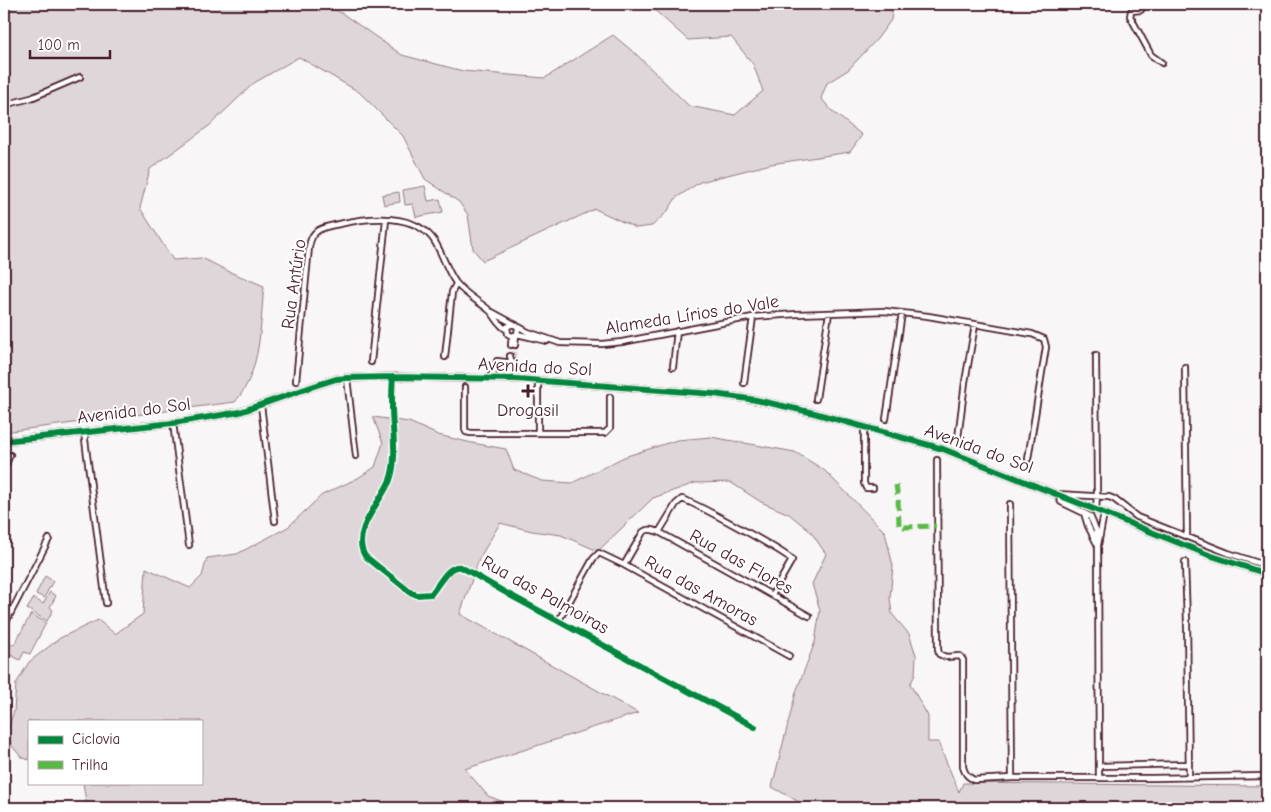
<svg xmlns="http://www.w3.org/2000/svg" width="1271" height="812" viewBox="0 0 1271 812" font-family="'Comic Neue',sans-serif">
  <rect width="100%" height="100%" fill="#f8f6f7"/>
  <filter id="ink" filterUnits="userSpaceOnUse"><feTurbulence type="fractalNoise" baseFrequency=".02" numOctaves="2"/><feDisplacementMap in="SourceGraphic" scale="10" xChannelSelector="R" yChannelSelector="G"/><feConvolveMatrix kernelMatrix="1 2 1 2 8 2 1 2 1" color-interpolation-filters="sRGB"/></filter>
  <g filter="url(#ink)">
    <!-- green -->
    <path fill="#ded6d9" stroke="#947a82" d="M 4,4 L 324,4 L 343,14 L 402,55 L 463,71 L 545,78 L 613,35 L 637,55 L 689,106 L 735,115 L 763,91 L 753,64 L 731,37 L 688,40 L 650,6 L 645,4 L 893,4 L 891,20 L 877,39 L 848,70 L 827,83 L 821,98 L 832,111 L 862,135 L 850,152 L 771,164 L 700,182 L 676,198 L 667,212 L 652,226 L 636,228 L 595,209 L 483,261 L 473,249 L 468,215 L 459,202 L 425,179 L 403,136 L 359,92 L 299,57 L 254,83 L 209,126 L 150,169 L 140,208 L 173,260 L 202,258 L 230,272 L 264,286 C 260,325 262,371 235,402 L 4,432 Z
      M 425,186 L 428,201 L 440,199 L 443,212 L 416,217 L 413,204 L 405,205 L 403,190 Z
      M 399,192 L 400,202 L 384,205 L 382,195 Z
      M 373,417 L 409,422 L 438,435 L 472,443 L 506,449 L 514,470 L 542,481 L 572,483 L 624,457 L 677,440 L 711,437 L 795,452 L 824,470 L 885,532 L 893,566 L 890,598 L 892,614 L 909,634 L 916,655 L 915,675 L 910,684 L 928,716 L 928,742 L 938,742 L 959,792 L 963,783 L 1267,786 L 1267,808 L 810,808 L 772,787 L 796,692 L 815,642 L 820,610 L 812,584 L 826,554 L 811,532 L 789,514 L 761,502 L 730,482 L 695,483 L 653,498 L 598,551 L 561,535 L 532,531 L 500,523 L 479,559 L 460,614 L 638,713 L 465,769 L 488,796 L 520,808 L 87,808 L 83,783 L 201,783 L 201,721 L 29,721 L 29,760 L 21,757 L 12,746 L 7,732 L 14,711 L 16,684 L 29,662 L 60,638 L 98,620 L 115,634 L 143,614 L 146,568 L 190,588 L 202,576 L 207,558 L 237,554 L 288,527 L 322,495 L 358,478 L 375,467 L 383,443 Z
      M 45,576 L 53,581 L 44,598 L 36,594 Z
      M 50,592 L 56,596 L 50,607 L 53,610 L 47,621 L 27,609 L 34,598 L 43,604 Z
      M 31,614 L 46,623 L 30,654 L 24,652 L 20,660 L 5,652 L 10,643 L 14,645 Z"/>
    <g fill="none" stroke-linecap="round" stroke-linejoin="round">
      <!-- minor-tunnel -->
      <path stroke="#d5cbce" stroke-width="4.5" stroke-dasharray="4.5 2" stroke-linecap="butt" d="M 514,356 L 515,345"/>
      <!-- minor casing -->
      <g stroke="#4a1f2b" stroke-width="8">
        <path id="minor" d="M 1144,4 L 1141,10 L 1131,11 L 1130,16 L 1151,55 L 1162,63
          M 4,105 L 31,98 L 80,77
          M 492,312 L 514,324
          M 516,325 L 518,328 L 517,334 L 512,336 L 508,334 L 507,327 C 514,321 521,329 528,332 L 560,343 L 602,344 L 622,342 L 753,317 L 797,314 L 858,312 L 884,311 L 928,316 L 1032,334 L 1044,339 L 1046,347 L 1028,459
          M 517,334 L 547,341
          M 511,345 L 512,336
          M 515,345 L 516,335
          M 445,357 L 452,292 L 456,284
          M 371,362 L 386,220
          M 673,367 L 677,331
          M 1185,367 L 1187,537
          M 393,377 C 392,387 392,397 392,407 C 392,430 398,458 390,480 C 381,502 350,532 365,556 L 410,592 L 417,595 L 431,594 C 439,585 448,564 461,567 L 508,594 L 755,727
          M 347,378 L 356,456
          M 488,378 L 496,370 L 497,361 L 514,363
          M 509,379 L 512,363 L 510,356
          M 296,381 L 309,247 C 312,228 322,228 339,224 C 369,217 416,212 435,242 C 443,255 447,271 456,283 C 465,294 478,301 489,310 C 495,315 499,326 506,329
          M 744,383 L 753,317
          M 465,387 L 465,429 L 466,432 L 471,433 L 605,433 L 610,428 L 610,397
          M 816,399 L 829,313
          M 261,405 L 275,521
          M 886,419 L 902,313
          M 173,423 L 189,545
          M 864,427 L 864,483 L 866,488 L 873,488
          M 84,432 L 106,603
          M 538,433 L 538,381
          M 958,438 L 965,382 L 975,325
          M 937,460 L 938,649 L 939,654 L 946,657 L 960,656 L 963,660 L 963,767 C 965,774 967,776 974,780 L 1012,778 L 1153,778 L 1267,776
          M 4,468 L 10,455
          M 1010,504 L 1012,778
          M 1096,510 L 1097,495 L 1096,355
          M 1084,513 L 1088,526 L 1096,542
          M 659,532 L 676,504 L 682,499 C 695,503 786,552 792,560 L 772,595
          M 1097,544 L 1096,530 L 1090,516 L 1061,502 L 1057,494 L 1109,497 L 1114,499 L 1137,517 L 1228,553 L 1258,563 L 1267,563
          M 1185,562 L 1187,622 L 1189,777
          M 624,565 L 643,532 C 648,528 653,530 659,532 L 809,616
          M 559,620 L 593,559 L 599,553 L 624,565 L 789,656
          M 4,626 L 49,539
          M 1099,766 L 1189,764
          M 1099,777 L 1098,545 L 1104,513"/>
      </g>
      <!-- tertiary casing -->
      <g stroke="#4a1f2b" stroke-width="9">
        <path id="tertiary" d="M 4,441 L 173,423 L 240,412 L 314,386 L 336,379 L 347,378 L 393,377 L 516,379 L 714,394 L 756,400 L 814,413 L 943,449 L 1209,555 L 1267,574"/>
      </g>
      <!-- minor -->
      <use href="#minor" stroke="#fff" stroke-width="4.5"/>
      <!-- tertiary -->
      <use href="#tertiary" stroke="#fff" stroke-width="5.5"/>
      <!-- quiet -->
      <path stroke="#58b947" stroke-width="5" stroke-dasharray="10 5" stroke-linecap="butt" d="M 896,485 L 898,498 L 899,525 L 904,527 L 936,526"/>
      <!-- cycleway casing -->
      <g stroke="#fff" stroke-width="9">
        <path id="cycleway" d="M 393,377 C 392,387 392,397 392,407 C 392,430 398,458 390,480 C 381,502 350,532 365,556 L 410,592 L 417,595 L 431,594 C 439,585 448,564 461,567 L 508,594 L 755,727
          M 4,441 L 173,423 L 240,412 L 314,386 L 336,379 L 347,378 L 393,377 L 516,379 L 714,394 L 756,400 L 814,413 L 943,449 L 1209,555 L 1267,574"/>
      </g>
      <!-- cycleway -->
      <use href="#cycleway" stroke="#00873e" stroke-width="6"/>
    </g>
  </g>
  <!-- markers -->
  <path fill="#4a1f2b" stroke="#fff" stroke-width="2" d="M525.5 383.5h5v5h5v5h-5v5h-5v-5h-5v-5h5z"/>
  <g text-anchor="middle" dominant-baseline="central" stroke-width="4" stroke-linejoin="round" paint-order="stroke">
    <!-- street labels -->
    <g font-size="18" fill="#4a1f2b" stroke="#fff">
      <text transform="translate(294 284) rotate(-82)">Rua Antúrio</text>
      <text transform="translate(692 315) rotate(-9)">Alameda Lírios do Vale</text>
      <text transform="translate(535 367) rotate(3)">Avenida do Sol</text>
      <text transform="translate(134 411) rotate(-7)">Avenida do Sol</text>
      <text transform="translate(979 449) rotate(20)">Avenida do Sol</text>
      <text transform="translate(741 562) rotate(29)">Rua das Flores</text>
      <text transform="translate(701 591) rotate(29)">Rua das Amoras</text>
      <text transform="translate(545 595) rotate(29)">Rua das Palmoiras</text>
    </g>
    <!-- poi labels -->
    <g font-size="18" fill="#4a1f2b" stroke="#fff">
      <text x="528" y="410">Drogasil</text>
    </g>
  </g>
  <!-- margin -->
  <rect width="1271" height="812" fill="none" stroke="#fff" stroke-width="20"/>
  <rect x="10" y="10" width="1251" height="792" fill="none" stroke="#4a1f2b" stroke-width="2" filter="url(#ink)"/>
  <!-- legend -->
  <rect x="28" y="720" width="175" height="65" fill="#ffffff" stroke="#b7a5aa"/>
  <rect x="38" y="736" width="25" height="8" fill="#00873e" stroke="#b7a5aa"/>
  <text x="72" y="744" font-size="15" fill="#4a1f2b">Ciclovia</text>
  <rect x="38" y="761" width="25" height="8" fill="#58b947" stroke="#b7a5aa"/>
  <text x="72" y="770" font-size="15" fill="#4a1f2b">Trilha</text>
  <!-- scale -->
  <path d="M30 50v8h80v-8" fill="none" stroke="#4a1f2b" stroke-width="2.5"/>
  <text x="38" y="50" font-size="15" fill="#4a1f2b" stroke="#ffffff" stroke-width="4" paint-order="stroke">100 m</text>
</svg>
